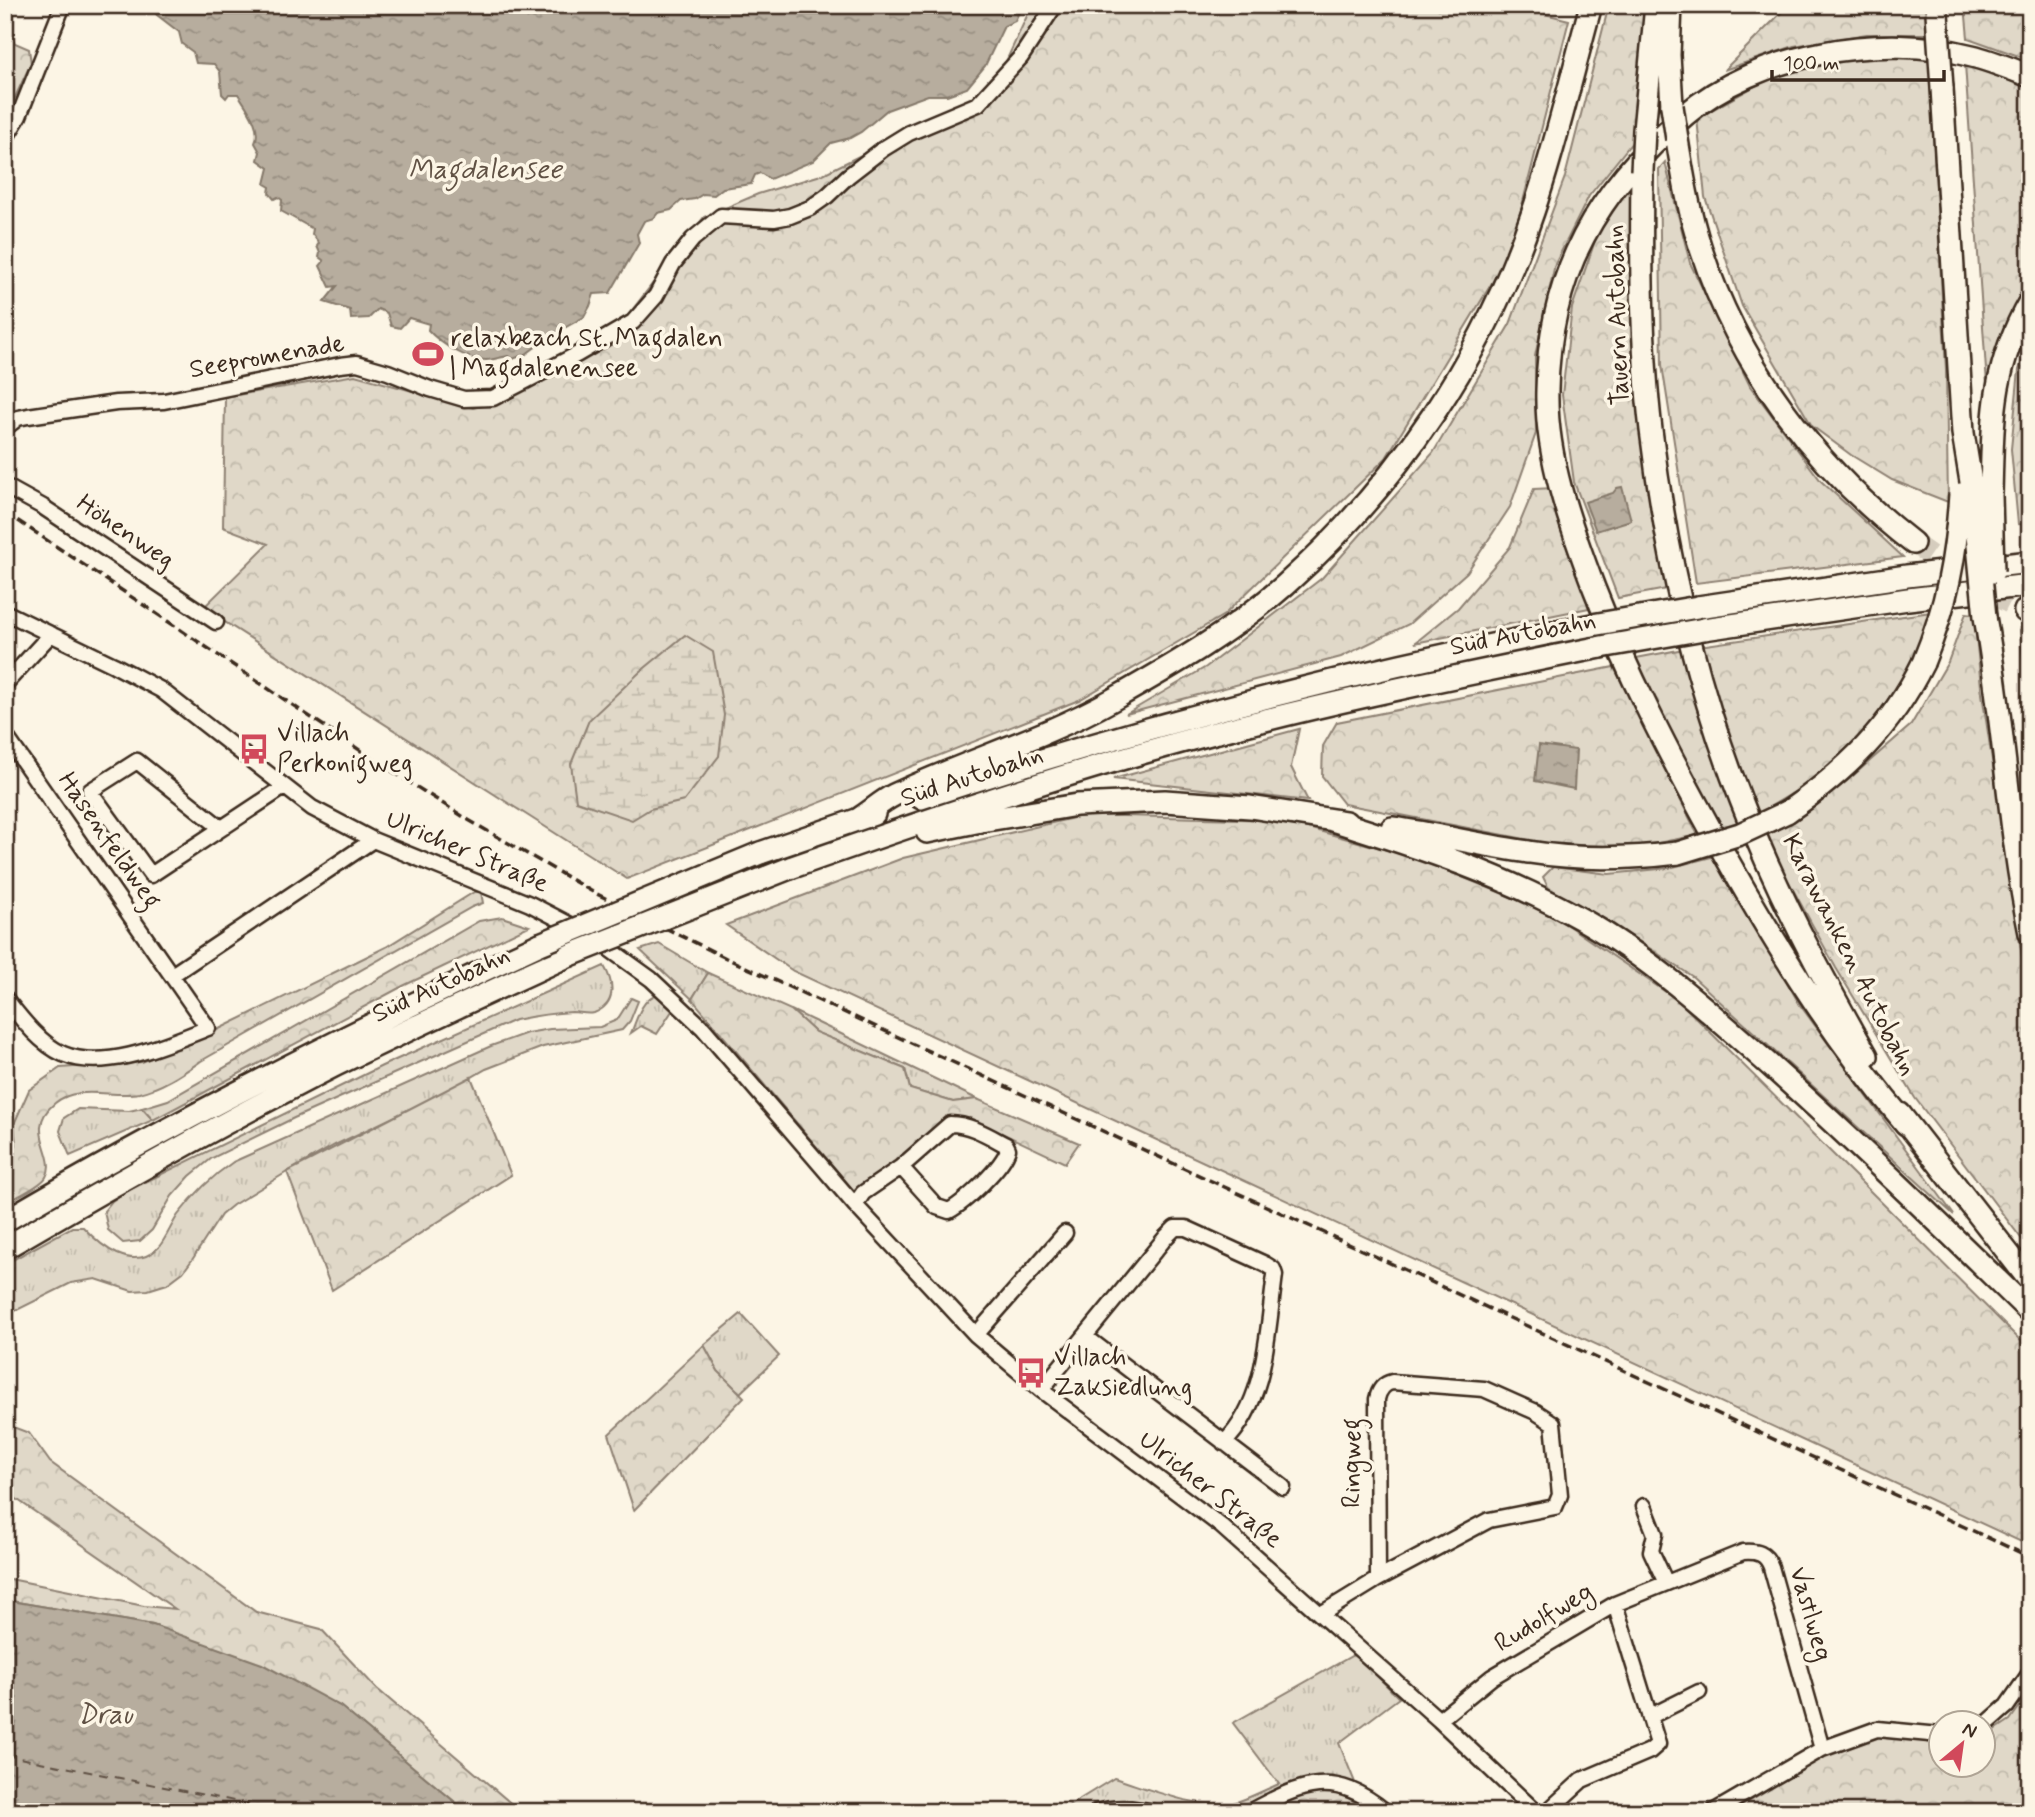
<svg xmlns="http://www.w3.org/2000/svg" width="2035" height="1817" viewBox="0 0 2035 1817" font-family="Mynerve,sans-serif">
  <defs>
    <pattern id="grass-tufts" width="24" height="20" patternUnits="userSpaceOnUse" patternTransform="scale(1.75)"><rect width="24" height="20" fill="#e0d8c8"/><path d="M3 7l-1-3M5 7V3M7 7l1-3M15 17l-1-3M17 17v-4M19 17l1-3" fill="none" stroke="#c1baab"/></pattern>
    <pattern id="forest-crowns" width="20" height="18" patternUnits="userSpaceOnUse" patternTransform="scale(1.75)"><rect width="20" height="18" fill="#e0d8c8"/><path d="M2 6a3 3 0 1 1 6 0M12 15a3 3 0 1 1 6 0" fill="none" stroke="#c1baab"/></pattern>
    <pattern id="wetland-marsh" width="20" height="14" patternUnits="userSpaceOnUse" patternTransform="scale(1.75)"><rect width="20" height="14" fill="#e0d8c8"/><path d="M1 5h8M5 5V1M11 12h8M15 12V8" fill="none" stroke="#c1baab"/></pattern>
    <pattern id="water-ripples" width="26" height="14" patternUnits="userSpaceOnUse" patternTransform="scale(1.75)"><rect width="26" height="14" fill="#b7ad9e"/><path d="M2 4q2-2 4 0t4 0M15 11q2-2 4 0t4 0" fill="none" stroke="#968d80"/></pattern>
  </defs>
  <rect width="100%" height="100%" fill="#fcf5e5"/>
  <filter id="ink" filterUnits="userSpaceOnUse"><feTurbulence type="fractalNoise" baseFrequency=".0143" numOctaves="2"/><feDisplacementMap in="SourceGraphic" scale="14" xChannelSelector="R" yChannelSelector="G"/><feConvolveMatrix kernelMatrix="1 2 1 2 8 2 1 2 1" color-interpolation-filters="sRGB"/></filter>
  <g filter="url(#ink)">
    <!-- grass -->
    <path fill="url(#grass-tufts)" stroke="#8e8173" stroke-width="2" d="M 659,944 L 708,973 L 692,999 L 640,950 Z
      M 604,966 C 614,983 617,1004 594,1013 C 587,1015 579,1012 572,1012 C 552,1013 534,1016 515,1020 L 294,1118 L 212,1158 L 190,1176 L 172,1196 L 152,1230 L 140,1241 L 123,1243 L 108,1230 L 104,1211 L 112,1201 L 125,1192 L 382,1066 Z
      M 655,995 L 664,998 L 674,1008 L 657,1034 L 641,1026 L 631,1033 C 637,1019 641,1001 655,995 Z
      M 631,998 L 638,1001 L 630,1021 L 622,1030 L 543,1047 L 486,1069 L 446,1092 L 335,1145 L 287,1172 L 233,1205 L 221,1215 L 192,1260 L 183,1272 L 167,1284 L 148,1290 L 132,1291 L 96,1279 L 71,1283 L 5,1316 L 5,1264 L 72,1227 L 83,1227 C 101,1246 132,1273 158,1248 C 166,1239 171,1225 178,1215 C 194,1194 211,1177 233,1162 L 491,1046 L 527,1033 L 550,1029 L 600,1027 L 617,1020 Z
      M 791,1010 L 977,1099 L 953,1102 L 910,1089 L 905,1069 L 815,1032 Z
      M 142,1108 L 153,1120 L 70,1156 L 60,1131 L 64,1118 L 78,1109 L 129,1111 Z
      M 741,1314 L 779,1356 L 740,1393 L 718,1371 L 704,1345 Z
      M 1355,1654 L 1399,1698 L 1339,1743 L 1358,1790 L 1293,1801 L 1274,1812 L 1059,1812 L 1114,1778 C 1147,1788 1198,1810 1233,1803 C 1248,1799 1264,1790 1279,1784 L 1233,1723 Z"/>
    <!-- forest -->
    <path fill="url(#forest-crowns)" stroke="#8e8173" stroke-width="2" d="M 1032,5 L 1548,5 L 1545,14 L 1569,20 L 1510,253 L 1386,458 L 1224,615 L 1079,700 L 627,879 L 203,608 L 268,544 L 223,527 L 225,397 L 355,375 L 473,408 L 506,400 L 602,349 L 704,217 L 758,194 L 821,175 L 978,97 L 1003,68 Z
      M 1609,5 L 1652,5 L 1633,141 L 1589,196 L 1555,264 L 1535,356 L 1536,433 L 1510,507 L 1467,572 L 1409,624 L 1341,657 L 1126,714 L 1206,667 L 1322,578 L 1433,453 L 1510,324 L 1565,177 Z
      M 1789,5 L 1926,5 L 1928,34 L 1867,34 L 1794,46 L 1724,70 Z
      M 1965,5 L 2030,5 L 2030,60 L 1968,38 Z
      M 5,31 L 15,43 L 29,49 L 31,63 L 5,119 Z
      M 1860,57 L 1929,58 L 1946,370 L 1948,502 L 1892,480 L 1851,455 L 1812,426 L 1742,306 L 1705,197 L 1697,118 L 1773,76 Z
      M 1965,64 L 2030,87 L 2030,288 L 2015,309 L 1987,385 Z
      M 1665,162 L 1690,263 L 1750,386 L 1821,481 L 1903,557 L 1696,583 L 1662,365 L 1659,169 Z
      M 1632,182 L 1672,588 L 1618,598 L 1574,482 L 1562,395 L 1572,308 L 1597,235 Z
      M 2030,338 L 2030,525 L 2018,524 L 2011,449 L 2019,370 Z
      M 1554,488 L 1589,608 L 1415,643 L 1458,608 L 1510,547 L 1534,489 Z
      M 1931,612 L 1911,666 L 1867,730 L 1818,778 L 1756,815 L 1726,735 L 1699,646 Z
      M 1966,613 L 1974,614 L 1981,687 L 2022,957 L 2030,985 L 2030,1250 L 1915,1098 L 1836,968 L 1764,837 L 1806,813 L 1847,781 L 1911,725 L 1948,662 Z
      M 2020,631 L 2030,635 L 2030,722 Z
      M 1684,649 L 1740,823 L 1720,830 L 1631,659 Z
      M 1614,667 L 1698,835 L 1638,847 L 1551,844 L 1344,804 L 1322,776 L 1323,746 L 1337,722 Z
      M 1299,729 L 1291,767 L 1308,801 L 1113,779 Z
      M 1086,815 L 1279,820 L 1413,857 L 1548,912 L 1679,1001 L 2030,1350 L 2030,1546 L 793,971 L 726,925 L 903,858 Z
      M 1715,856 L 1800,1005 L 1954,1215 L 1693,977 L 1607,920 L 1549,889 L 1543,877 L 1553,867 L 1609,874 L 1669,868 Z
      M 474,892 L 481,892 L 483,903 L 472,907 L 201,1061 C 182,1074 162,1088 139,1093 C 113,1098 77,1084 55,1103 C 22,1130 59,1155 46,1177 C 41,1186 15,1198 5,1203 L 5,1155 L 16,1145 L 14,1124 L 29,1090 L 60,1068 L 142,1062 L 217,1030 L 386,947 Z
      M 502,917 L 529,926 L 403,986 L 153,1120 L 142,1108 L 168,1100 L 479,921 Z
      M 708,973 L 791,1010 L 815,1032 L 905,1069 L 910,1089 L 953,1102 L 977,1099 L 1079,1143 L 1065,1163 L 970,1118 L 907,1167 L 895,1161 L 854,1191 L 692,999 Z
      M 471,1077 L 511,1175 L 332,1290 L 287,1172 Z
      M 704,1345 L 718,1371 L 744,1397 L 634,1510 L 609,1434 Z
      M 5,1424 L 29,1433 L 50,1462 L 256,1612 L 321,1629 L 376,1688 L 521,1812 L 467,1812 L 340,1706 L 153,1625 L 5,1600 L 5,1578 L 144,1606 L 175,1609 L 5,1491 Z
      M 2028,1695 L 2030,1812 L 1732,1812 L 1832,1752 L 1877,1735 L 1940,1737 L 1940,1764 L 1982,1764 L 1983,1738 L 2010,1720 Z
      M 1317,1784 L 1358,1790 L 1382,1812 L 1274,1812 Z"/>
    <!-- wetland -->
    <path fill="url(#wetland-marsh)" stroke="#8e8173" stroke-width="2" d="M 685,635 L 713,652 L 724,715 L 719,756 L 684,801 L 650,809 L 632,820 L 576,801 L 571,764 L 589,720 L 640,672 Z"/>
    <!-- water -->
    <path fill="url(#water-ripples)" stroke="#85796b" stroke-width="2" d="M 150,5 L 1022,5 L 1015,21 L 1004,26 L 985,66 L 967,88 L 947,95 L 928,95 L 887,110 L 861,132 L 850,138 L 831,143 L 813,161 L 770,179 L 760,173 L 755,175 L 751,184 L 723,188 L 714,195 L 703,194 L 695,199 L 681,201 L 671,210 L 658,213 L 654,218 L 644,221 L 637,234 L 639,243 L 610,293 L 594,294 L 590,306 L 584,317 L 550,336 L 526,354 L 513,359 L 508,356 C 501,357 493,360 486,360 C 466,360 441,344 428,330 L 429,324 L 409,318 L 400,328 L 391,326 L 387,313 L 378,309 L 369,318 L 351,319 L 350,310 L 324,302 L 337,286 L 330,287 L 320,266 L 324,261 L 319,257 L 320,253 L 317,246 L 319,243 L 312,234 L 313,229 L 281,211 L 282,200 L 278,197 L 274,199 L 269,193 L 270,187 L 265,184 L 269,168 L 258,160 L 260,152 L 255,143 C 262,127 247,108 238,94 L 229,94 L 226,98 L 222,94 L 220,72 L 214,64 L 196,63 L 193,52 L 182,44 L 179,32 L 157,15 Z
      M 1622,487 L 1631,520 L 1596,531 L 1585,502 L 1613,493 L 1617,488 Z
      M 1539,745 L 1576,750 L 1574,789 L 1535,781 Z
      M 5,1600 L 153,1625 L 262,1664 L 340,1706 L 467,1812 L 5,1812 Z"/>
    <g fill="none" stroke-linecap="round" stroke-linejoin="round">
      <!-- ferry -->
      <path stroke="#605144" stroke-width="2" stroke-dasharray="9 7" stroke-linecap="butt" d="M 5,1755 L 254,1805 L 263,1812"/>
      <!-- highway-tunnel -->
      <path stroke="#d5ccbd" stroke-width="21" stroke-dasharray="21 10" stroke-linecap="butt" d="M 1913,543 L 1968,582 L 2025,611"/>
      <!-- minor casing -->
      <g stroke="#3b2a1e" stroke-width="19">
        <path id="minor" d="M 5,139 L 19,116 L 63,5
          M 5,428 L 18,418 L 28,416 L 116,403 L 164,401 L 340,365 L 357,363 L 388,372 L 430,389 L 464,399 L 493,398 L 578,354 L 633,322 L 656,296 L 673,264 L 693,239 L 721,216 L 774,219 L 790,216 L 810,208 L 827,196 L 848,176 L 883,149 L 909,133 L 978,104 L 1021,57 L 1055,5
          M 5,486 L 43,507 L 216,622
          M 5,612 L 114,665 L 161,690 L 312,808 L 373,840 L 530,904 L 580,930
          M 5,684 L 51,634
          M 5,735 L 208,1028 C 167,1044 106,1072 63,1054 C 40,1044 20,1017 5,998
          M 221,828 L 137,761 L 90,791 L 151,875 L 284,787
          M 597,940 L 651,979 L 703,1028 L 855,1205 L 976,1335 L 1041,1390 L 1221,1526 L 1439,1720 L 1536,1812
          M 172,975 L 373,840
          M 855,1205 L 863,1193 L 901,1167 L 937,1207 L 949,1211 C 965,1202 1004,1166 1008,1149 L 1006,1145 C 989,1136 970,1124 950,1124 L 901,1167
          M 976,1335 L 1065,1233
          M 1086,1337 L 1283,1487
          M 1041,1390 L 1166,1237 L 1175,1228 L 1186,1228 L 1265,1264 L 1273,1269 L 1275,1275 C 1267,1332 1267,1401 1224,1443
          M 1644,1506 L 1655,1534 L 1651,1551 L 1666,1583
          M 1615,1604 L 1743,1552 C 1757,1551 1766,1553 1771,1567 L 1822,1749
          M 1321,1614 L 1378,1579 L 1489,1520 L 1555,1507 L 1560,1495 L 1553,1423 L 1536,1412 L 1484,1389 L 1392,1382 C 1383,1384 1379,1390 1377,1399 L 1378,1579
          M 1651,1716 L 1699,1692
          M 1439,1720 L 1492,1677 L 1615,1604 L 1658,1744 L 1650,1751 L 1582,1780 L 1547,1812
          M 1982,1728 L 2007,1706 L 2030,1673
          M 1097,1812 C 1116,1806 1134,1808 1153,1812
          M 1249,1812 C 1303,1783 1334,1769 1386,1812
          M 1713,1812 L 1822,1749 L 1877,1729 L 1940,1735"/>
      </g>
      <!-- highway casing -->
      <g stroke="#3b2a1e" stroke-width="26">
        <path id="highway" d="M 1671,5 L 1669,55 L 1672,106
          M 1942,88 L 1963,433 L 1973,494
          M 1644,130 L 1656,5
          M 1677,139 C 1683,176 1689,213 1701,249 C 1739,366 1816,468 1913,543
          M 1642,171 C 1641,257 1641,345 1651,430 C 1666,555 1695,682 1741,800 C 1775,889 1820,973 1867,1056
          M 1991,495 C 1993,420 1991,369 2030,301
          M 1698,607 L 1907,576 L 2030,562
          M 2025,611 L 2030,613
          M 1985,617 C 2004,722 2008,829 2030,933
          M 1704,629 L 1908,599 L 2030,585
          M 921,798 C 1141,726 1365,668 1592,625
          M 1787,812 C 1846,771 1891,728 1923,663
          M 860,818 C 871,811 882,801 894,795 C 965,761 1043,739 1112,700 C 1172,666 1233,631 1285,585 C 1398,484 1485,355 1533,212 C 1556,145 1572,74 1591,5
          M 1332,820 C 1419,847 1504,875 1583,920 C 1653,960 1712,1014 1772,1067 C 1860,1146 1945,1229 2030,1312
          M 1392,828 C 1438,834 1483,846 1529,852 C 1579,860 1628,859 1678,853
          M 927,832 L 981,821 L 1077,805 L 1165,801 L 1250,807 L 1346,822
          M 760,853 L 874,814
          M 790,868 C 906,827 1023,787 1142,753 C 1293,709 1447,678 1601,647
          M 1900,1114 L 2030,1281
          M 1906,1124 C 1831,1036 1769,935 1713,834 C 1669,754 1627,673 1594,588 C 1571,527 1545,456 1547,390 C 1549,273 1597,190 1685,115 C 1757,53 1882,32 1972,56 C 1992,61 2011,69 2030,76
          M 5,1221 C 178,1119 357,1029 540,944
          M 5,1248 C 114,1184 224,1122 336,1065 C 413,1027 490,992 568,956"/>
      </g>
      <!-- minor -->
      <use href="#minor" stroke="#fcf5e5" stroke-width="14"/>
      <!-- highway -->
      <use href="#highway" stroke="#fcf5e5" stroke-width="21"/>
      <!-- rail -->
      <path stroke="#3b2a1e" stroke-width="3.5" stroke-dasharray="10 5" stroke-linecap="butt" d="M 5,512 L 373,759 L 467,819 L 591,891 L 726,958 L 2030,1557"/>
      <!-- highway-bridge casing -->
      <g stroke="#3b2a1e" stroke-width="26" stroke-linecap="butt">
        <path id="highway-bridge" d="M 1937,13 L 1942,88
          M 1672,106 L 1677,139
          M 1642,171 L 1644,130
          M 1973,494 L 1985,617
          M 1991,495 L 1993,572
          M 1592,625 L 1698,607
          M 1601,647 L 1704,629
          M 1923,663 C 1947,605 1956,557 1960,494
          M 1678,853 L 1740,834 L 1787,812
          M 540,944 L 760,853
          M 568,956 L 790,868"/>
      </g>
      <!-- highway-bridge -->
      <use href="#highway-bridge" stroke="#fcf5e5" stroke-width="21"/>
    </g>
  </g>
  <!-- icons -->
  <defs>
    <g id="stadium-bare" transform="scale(2.415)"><path d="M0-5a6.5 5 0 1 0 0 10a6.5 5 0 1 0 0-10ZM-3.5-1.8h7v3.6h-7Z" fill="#d1495b" stroke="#fcf5e5" stroke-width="2.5" paint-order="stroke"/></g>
    <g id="bus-bare" transform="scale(2.415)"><path d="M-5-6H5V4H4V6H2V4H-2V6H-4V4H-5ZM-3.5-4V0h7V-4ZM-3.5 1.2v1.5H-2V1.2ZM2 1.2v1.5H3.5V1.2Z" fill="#d1495b" stroke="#fcf5e5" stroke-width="2.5" paint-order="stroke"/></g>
  </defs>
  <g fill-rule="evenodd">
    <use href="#stadium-bare" x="428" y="354"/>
    <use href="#bus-bare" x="254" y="749"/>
    <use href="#bus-bare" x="1031" y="1373"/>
  </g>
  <g text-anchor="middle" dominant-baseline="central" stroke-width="7" stroke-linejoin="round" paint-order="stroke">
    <!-- street labels -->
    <g font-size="26" fill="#3b2a1e" stroke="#fcf5e5">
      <text transform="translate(1618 315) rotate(-92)">Tauern Autobahn</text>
      <text transform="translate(267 357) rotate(-10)">Seepromenade</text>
      <text transform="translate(125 532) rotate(34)">Höhenweg</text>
      <text transform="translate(1523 634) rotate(-11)">Süd Autobahn</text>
      <text transform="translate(972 777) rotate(-18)">Süd Autobahn</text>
      <text transform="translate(109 841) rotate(55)">Hasenfeldweg</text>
      <text transform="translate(467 852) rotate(23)">Ulricher Straße</text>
      <text transform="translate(1849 955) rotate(63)">Karawanken Autobahn</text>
      <text transform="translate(441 985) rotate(-25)">Süd Autobahn</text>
      <text transform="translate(1353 1463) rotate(-90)">Ringweg</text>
      <text transform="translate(1210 1490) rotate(38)">Ulricher Straße</text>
      <text transform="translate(1810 1614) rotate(74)">Vastlweg</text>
      <text transform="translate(1544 1618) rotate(-31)">Rudolfweg</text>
    </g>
    <!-- poi labels -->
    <g font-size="26" fill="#3b2a1e" stroke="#fcf5e5" text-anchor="start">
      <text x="451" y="339">relaxbeach St. Magdalen<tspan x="451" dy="30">| Magdalenensee</tspan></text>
      <text x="277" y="734">Villach<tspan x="277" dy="30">Perkonigweg</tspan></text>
      <text x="1054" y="1358">Villach<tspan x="1054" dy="30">Zaksiedlung</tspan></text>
    </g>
    <!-- water labels -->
    <g font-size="28" font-style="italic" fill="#605144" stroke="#fcf5e5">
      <text x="485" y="170">Magdalensee</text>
      <text x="105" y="1715">Drau</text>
    </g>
  </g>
  <!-- margin -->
  <rect width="2035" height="1817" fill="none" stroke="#fcf5e5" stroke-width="28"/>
  <rect x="14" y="14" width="2007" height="1789" fill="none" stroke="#3b2a1e" stroke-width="2.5" filter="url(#ink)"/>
  <!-- north arrow -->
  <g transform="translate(1962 1744) rotate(29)"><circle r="33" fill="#fcf5e5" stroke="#afa495" stroke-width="2"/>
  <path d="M0-5L12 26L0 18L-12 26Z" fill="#d1495b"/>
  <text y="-10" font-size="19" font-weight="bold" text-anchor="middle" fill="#3b2a1e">N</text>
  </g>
  <!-- scale -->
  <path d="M1772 70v10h172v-10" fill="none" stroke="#3b2a1e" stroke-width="3.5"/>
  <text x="1783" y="70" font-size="21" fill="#3b2a1e" stroke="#fcf5e5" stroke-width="5" paint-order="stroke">100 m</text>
</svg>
